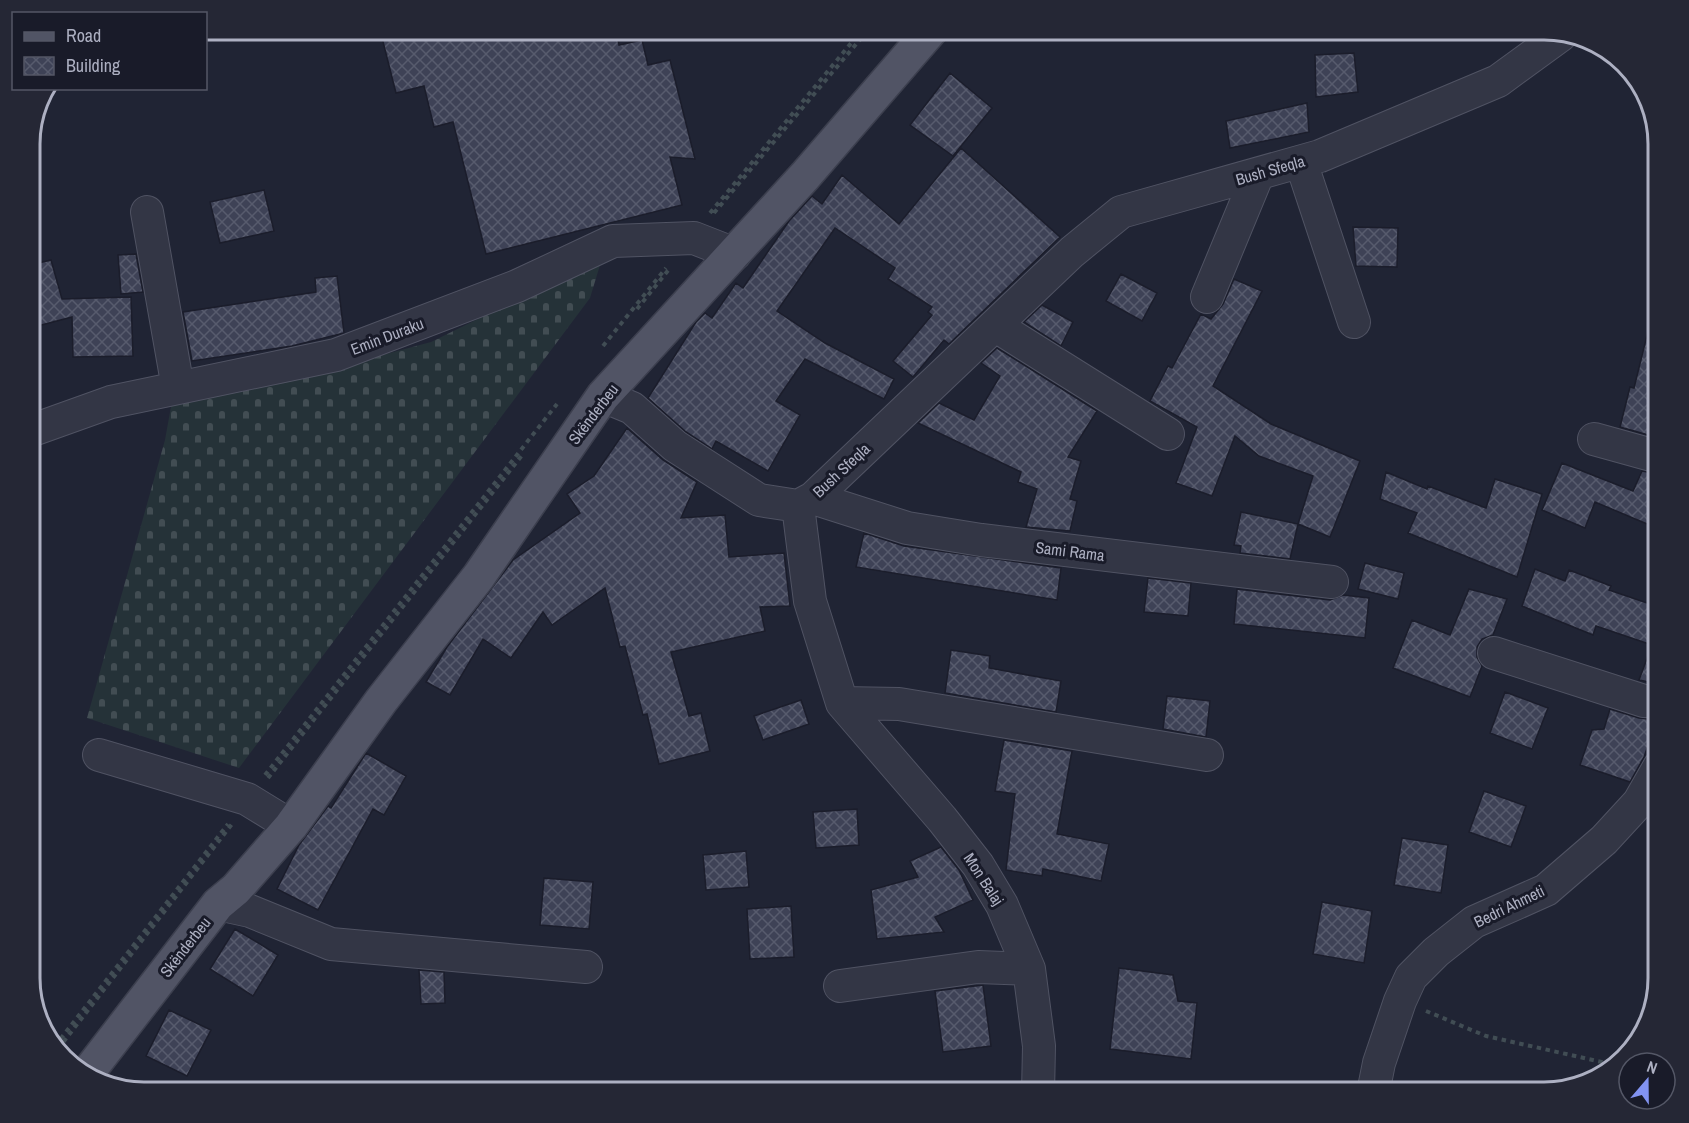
<svg xmlns="http://www.w3.org/2000/svg" width="1689" height="1123" viewBox="0 0 1689 1123" font-family="'Archivo Narrow',sans-serif">
  <defs>
    <pattern id="cemetery-stones" width="16" height="16" patternUnits="userSpaceOnUse" patternTransform="scale(1.5)"><rect width="16" height="16" fill="#253238"/><path d="M2 7V4a2 2 0 0 1 4 0v3zM10 15v-3a2 2 0 0 1 4 0v3z" fill="#424d53"/></pattern>
    <pattern id="building-cross-hatch" width="8" height="8" patternUnits="userSpaceOnUse" patternTransform="scale(1.5)"><rect width="8" height="8" fill="#3e4256"/><path d="M0 0l8 8M0 8l8-8" fill="none" stroke="#575b6d"/></pattern>
  </defs>
  <rect width="100%" height="100%" fill="#202434"/>
  <!-- cemetery -->
  <path fill="url(#cemetery-stones)" d="M 600,265 L 590,298 L 239,768 L 87,718 L 165,440 L 172,401 L 266,386 L 431,342 L 523,297 Z"/>
  <!-- building -->
  <path fill="url(#building-cross-hatch)" stroke="#1b1d2b" stroke-width="1.5" d="M 380,30 L 616,30 L 619,45 L 642,40 L 648,65 L 670,60 L 695,159 L 670,157 L 682,205 L 486,254 L 453,122 L 434,127 L 424,86 L 396,93 Z
    M 1354,53 L 1358,92 L 1316,97 L 1315,55 Z
    M 950,73 L 992,108 L 953,156 L 910,125 Z
    M 1307,103 L 1309,132 L 1230,148 L 1226,121 Z
    M 961,148 L 1060,237 L 949,344 L 944,340 L 913,377 L 893,361 L 932,315 L 928,312 L 932,307 L 888,279 L 895,268 L 835,228 L 777,311 L 825,343 L 894,379 L 884,399 L 805,359 L 776,401 L 800,415 L 768,471 L 716,441 L 712,449 L 686,432 L 648,398 L 696,322 L 705,313 L 712,318 L 736,283 L 743,288 L 789,221 L 812,196 L 822,204 L 842,175 L 899,224 Z
    M 264,190 L 274,231 L 220,243 L 210,202 Z
    M 1353,227 L 1398,228 L 1397,267 L 1356,266 Z
    M 136,254 L 143,292 L 121,294 L 118,255 Z
    M 51,260 L 62,299 L 131,297 L 133,356 L 73,357 L 72,317 L 30,328 L 30,265 Z
    M 1121,274 L 1157,293 L 1142,321 L 1106,301 Z
    M 337,276 L 344,333 L 292,346 L 192,361 L 183,312 L 316,292 L 315,278 Z
    M 1234,279 L 1262,291 L 1213,386 L 1271,424 L 1360,461 L 1330,537 L 1298,524 L 1313,476 L 1259,456 L 1235,436 L 1212,496 L 1176,483 L 1197,427 L 1150,401 L 1168,366 L 1172,368 L 1201,314 L 1211,319 L 1223,304 Z
    M 1042,305 L 1073,322 L 1061,346 L 1024,322 Z
    M 1651,319 L 1659,320 L 1659,438 L 1620,427 L 1630,387 L 1634,388 Z
    M 997,348 L 1097,411 L 1068,457 L 1081,461 L 1070,499 L 1077,501 L 1070,531 L 1026,527 L 1037,489 L 1018,482 L 1021,472 L 918,423 L 939,403 L 974,420 L 1000,376 L 981,363 Z
    M 627,428 L 663,460 L 697,482 L 681,518 L 725,515 L 729,557 L 784,553 L 790,606 L 760,607 L 765,631 L 671,652 L 689,716 L 701,713 L 710,751 L 659,764 L 647,714 L 643,715 L 625,646 L 620,647 L 605,588 L 552,625 L 543,612 L 511,658 L 483,639 L 450,695 L 426,682 L 447,647 L 513,560 L 580,513 L 567,494 L 594,476 Z
    M 1562,463 L 1633,491 L 1642,471 L 1659,474 L 1659,529 L 1595,502 L 1585,528 L 1542,510 Z
    M 1386,472 L 1427,489 L 1428,486 L 1486,508 L 1495,479 L 1542,494 L 1517,577 L 1408,533 L 1417,513 L 1380,499 Z
    M 1241,512 L 1298,524 L 1290,559 L 1240,553 L 1241,546 L 1234,545 Z
    M 864,533 L 904,546 L 1061,568 L 1057,600 L 856,567 Z
    M 1365,563 L 1404,573 L 1398,599 L 1358,589 Z
    M 1535,569 L 1565,581 L 1569,570 L 1611,586 L 1609,590 L 1659,607 L 1659,684 L 1639,680 L 1652,645 L 1596,626 L 1593,635 L 1522,606 Z
    M 1148,578 L 1191,583 L 1188,616 L 1144,612 Z
    M 1237,589 L 1330,600 L 1343,595 L 1369,598 L 1365,638 L 1234,624 Z
    M 1469,589 L 1507,599 L 1493,635 L 1482,639 L 1477,647 L 1477,657 L 1482,666 L 1470,697 L 1393,668 L 1412,620 L 1450,635 Z
    M 951,650 L 990,656 L 989,668 L 1061,681 L 1056,712 L 945,693 Z
    M 1505,692 L 1548,708 L 1532,749 L 1490,733 Z
    M 1167,696 L 1210,701 L 1206,737 L 1163,729 Z
    M 801,700 L 809,724 L 763,740 L 754,716 Z
    M 1610,709 L 1639,718 L 1657,720 L 1644,757 L 1630,782 L 1580,765 L 1592,730 L 1604,729 Z
    M 1004,740 L 1072,751 L 1057,834 L 1109,844 L 1101,881 L 1043,869 L 1042,876 L 1006,870 L 1015,794 L 995,791 Z
    M 366,753 L 406,776 L 384,815 L 373,809 L 318,910 L 277,889 L 299,845 L 328,806 L 331,808 Z
    M 1484,791 L 1526,806 L 1511,847 L 1469,832 Z
    M 857,809 L 859,845 L 816,848 L 813,812 Z
    M 1402,838 L 1448,845 L 1441,893 L 1394,885 Z
    M 941,847 L 959,870 L 973,900 L 935,917 L 944,932 L 877,939 L 871,890 L 918,877 L 910,861 Z
    M 746,851 L 749,887 L 706,890 L 703,855 Z
    M 544,878 L 593,882 L 589,929 L 540,925 Z
    M 1322,902 L 1372,911 L 1364,963 L 1313,954 Z
    M 791,906 L 794,957 L 750,959 L 747,909 Z
    M 235,929 L 278,955 L 253,996 L 210,969 Z
    M 1119,968 L 1173,975 L 1178,1001 L 1197,1003 L 1191,1059 L 1110,1049 Z
    M 419,970 L 444,972 L 445,1003 L 421,1004 Z
    M 983,985 L 991,1046 L 943,1052 L 935,991 Z
    M 169,1010 L 211,1030 L 187,1076 L 146,1056 Z"/>
  <g fill="none" stroke-linecap="round" stroke-linejoin="round">
    <!-- minor casing -->
    <g stroke="#505363" stroke-width="34">
      <path id="minor" d="M 1301,162 L 1354,322
        M 147,212 L 178,388
        M 1207,297 L 1258,174
        M 996,326 L 1168,434
        M 603,396 L 632,408 L 675,446 L 759,500 L 798,506 L 813,498 L 1072,252 L 1121,212 L 1320,156 L 1498,81 L 1561,35
        M 30,431 L 111,402 L 336,355 L 517,286 L 613,241 L 694,238 L 735,254
        M 1594,439 L 1659,457
        M 813,498 L 907,528 L 981,540 L 1332,582
        M 798,506 L 810,601 L 842,703 L 942,819 L 978,865 L 1002,905 L 1029,969 L 1039,1046 L 1038,1093
        M 1494,653 L 1644,701 L 1659,702
        M 842,703 L 899,704 L 1207,755
        M 99,755 L 247,799 L 291,826
        M 218,904 L 250,911 L 331,944 L 586,967
        M 840,986 L 978,967 L 1029,969
        M 1373,1093 L 1379,1063 L 1400,1001 L 1411,977 L 1436,952 L 1474,922 L 1546,890 L 1604,840 L 1639,802 L 1659,767"/>
    </g>
    <!-- major casing -->
    <g stroke="#3c3f4e" stroke-width="36">
      <path id="major" d="M 86,1075 L 218,904 L 236,889 L 291,826 L 381,701 L 479,576 L 603,396 L 805,176 L 931,30"/>
    </g>
    <!-- path -->
    <path stroke="#414d54" stroke-width="4" stroke-dasharray="4.5 4.5" stroke-linecap="butt" d="M 710,213 L 862,30
      M 714,213 L 868,30
      M 637,309 L 670,268
      M 603,346 L 666,268
      M 265,775 L 557,404
      M 268,778 L 523,454
      M 1426,1011 L 1486,1036 L 1615,1065
      M 55,1046 L 228,824
      M 58,1049 L 232,824"/>
    <!-- minor -->
    <use href="#minor" stroke="#333645" stroke-width="32"/>
    <!-- major -->
    <use href="#major" stroke="#515465" stroke-width="33"/>
  </g>
  <g text-anchor="middle" dominant-baseline="central" stroke-width="6" stroke-linejoin="round" paint-order="stroke">
    <!-- street labels -->
    <g font-size="16" fill="#adb0c2" stroke="#191b29">
      <text transform="translate(1270 170) rotate(-16)">Bush Sfeqla</text>
      <text transform="translate(387 336) rotate(-21)">Emin Duraku</text>
      <text transform="translate(593 414) rotate(-53)">Skënderbeu</text>
      <text transform="translate(841 470) rotate(-43)">Bush Sfeqla</text>
      <text transform="translate(1070 551) rotate(7)">Sami Rama</text>
      <text transform="translate(984 879) rotate(57)">Mon Balaj</text>
      <text transform="translate(1509 906) rotate(-26)">Bedri Ahmeti</text>
      <text transform="translate(185 947) rotate(-52)">Skënderbeu</text>
    </g>
  </g>
  <!-- crop -->
  <path d="M0 0H1689V1123H0ZM144 40H1544A104 104 0 0 1 1648 144V978A104 104 0 0 1 1544 1082H144A104 104 0 0 1 40 978V144A104 104 0 0 1 144 40Z" fill="#252735" fill-rule="evenodd"/>
  <path fill="none" stroke="#adb0c2" stroke-width="3" d="M144 40H1544A104 104 0 0 1 1648 144V978A104 104 0 0 1 1544 1082H144A104 104 0 0 1 40 978V144A104 104 0 0 1 144 40Z"/>
  <!-- legend -->
  <rect x="12" y="12" width="195" height="78" fill="#191b29" stroke="#545766" stroke-width="1.5"/>
  <rect x="24" y="32" width="30" height="9" fill="#515465" stroke="#545766" stroke-width="1.5"/>
  <text x="66" y="42" font-size="18" fill="#adb0c2">Road</text>
  <rect x="24" y="57" width="30" height="18" fill="url(#building-cross-hatch)" stroke="#545766" stroke-width="1.5"/>
  <text x="66" y="72" font-size="18" fill="#adb0c2">Building</text>
  <!-- north arrow -->
  <g transform="translate(1647 1081) rotate(20)"><circle r="28" fill="#191b29" stroke="#545766" stroke-width="1.5"/>
  <path d="M0-4.5L10 22L0 15L-10 22Z" fill="#8293f1"/>
  <text y="-9" font-size="16" font-weight="bold" text-anchor="middle" fill="#adb0c2">N</text>
  </g>
</svg>
